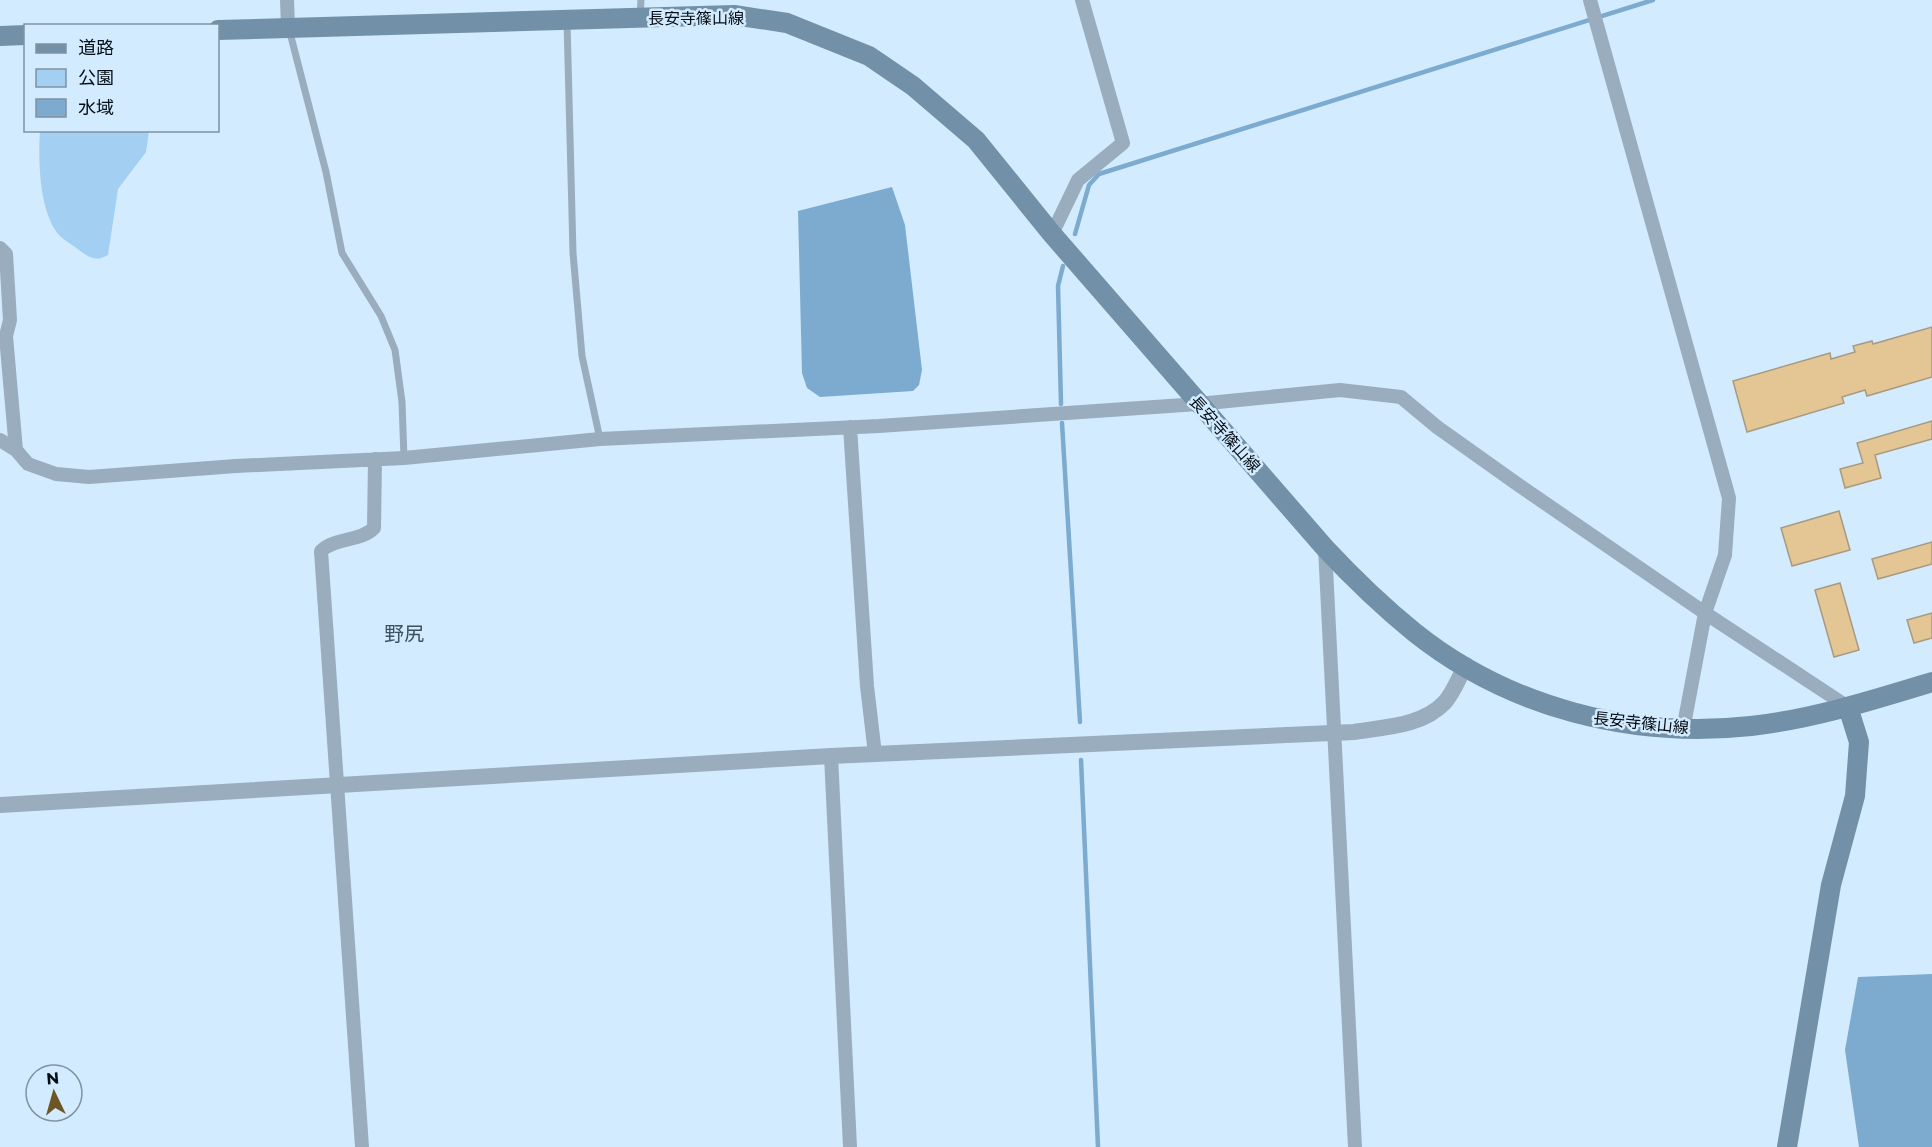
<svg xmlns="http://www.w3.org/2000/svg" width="1932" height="1147" viewBox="0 0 1932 1147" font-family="Montserrat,'Noto Sans JP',sans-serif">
  <rect width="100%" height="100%" fill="#d2ebfe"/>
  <!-- green -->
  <path fill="#a2cff2" d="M 40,131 L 149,131 L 146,152 L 118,189 L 108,255 C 96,262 90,258 79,250 C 73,245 65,241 60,236 C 39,214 38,159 40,131 Z"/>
  <!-- water -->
  <path fill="#7cabcf" d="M 892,187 L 905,225 L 922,370 L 919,385 L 913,391 L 820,397 L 807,388 L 802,373 L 798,211 Z
    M 1932,974 L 1932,1147 L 1859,1147 L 1845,1050 L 1858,977 Z"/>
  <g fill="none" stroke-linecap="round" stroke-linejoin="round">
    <!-- stream -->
    <path stroke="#7cabcf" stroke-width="4.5" d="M 1075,234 L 1089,185 L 1099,174 L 1653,0
      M 1061,404 L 1058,286 L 1063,266
      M 1062,423 L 1080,722
      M 1081,760 L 1098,1147"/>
  </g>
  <!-- building -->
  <path fill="#e3c694" stroke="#a89a82" stroke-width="1.5" d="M 1932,327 L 1932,377 L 1867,396 L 1865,390 L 1842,397 L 1844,403 L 1747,432 L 1733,381 L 1830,353 L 1831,359 L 1855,352 L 1853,346 L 1872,341 L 1873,344 Z
    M 1932,421 L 1932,439 L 1875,455 L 1881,478 L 1845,488 L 1840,469 L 1863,463 L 1857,443 Z
    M 1839,511 L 1850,550 L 1792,566 L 1781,528 Z
    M 1932,542 L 1932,564 L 1878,579 L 1872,559 Z
    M 1840,583 L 1859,650 L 1834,657 L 1815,590 Z
    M 1932,613 L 1932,638 L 1914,643 L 1907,620 Z"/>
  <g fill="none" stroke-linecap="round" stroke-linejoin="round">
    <!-- service -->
    <path stroke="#99adbe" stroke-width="7" d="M 640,15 L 641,0
      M 567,21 L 573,253 L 582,356 L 600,439
      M 289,29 L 326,172 L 342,253 L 381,316 L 395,350 L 402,402 L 404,458"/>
    <!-- minor -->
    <path stroke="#99adbe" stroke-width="14" d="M 287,0 L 288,27
      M 1590,0 L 1729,498 L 1725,555 L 1705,613 L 1683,730
      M 1052,234 L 1078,180 L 1123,143 L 1082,0
      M 0,248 L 6,254 L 10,320 L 6,336 L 16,450
      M 850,427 L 867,686 L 875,754
      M 0,440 L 16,450 L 28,464 L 56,474 L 89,477 L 236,466 L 404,458 L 600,439 L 879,426 L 1198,404 L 1340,390 L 1401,397 L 1437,427 L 1520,486 L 1705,613 L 1848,707
      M 1325,548 L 1355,1147
      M 831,756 L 850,1147
      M 362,1147 L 321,551 C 336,537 360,542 374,528 L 375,459"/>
    <!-- tertiary -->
    <path stroke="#99adbe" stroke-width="16" d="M 0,805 L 831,756 L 1354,732 C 1385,727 1423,726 1445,702 C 1454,692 1459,677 1466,665"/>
    <!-- secondary -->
    <path stroke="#7291a9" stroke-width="20" d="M 218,30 L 734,15 L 787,23 L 869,56 L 913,86 L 976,140 L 1052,234 L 1325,548 C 1353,578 1382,606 1414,632 C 1509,708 1632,739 1751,726 C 1813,719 1873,700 1932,682
      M 0,36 L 26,35
      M 1787,1147 L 1831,885 L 1855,796 L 1859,742 L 1848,707"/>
  </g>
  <g text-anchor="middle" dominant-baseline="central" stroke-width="5" stroke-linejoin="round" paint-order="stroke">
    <!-- street labels -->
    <g font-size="16" fill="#060d14" stroke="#d2ebfe">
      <text x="696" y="18">長安寺篠山線</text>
      <text transform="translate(1225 434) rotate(48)">長安寺篠山線</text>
      <text transform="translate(1641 723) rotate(6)">長安寺篠山線</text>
    </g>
    <!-- quarter labels -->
    <g font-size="20" fill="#3d5161" stroke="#d2ebfe">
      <text x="404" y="634">野尻</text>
    </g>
  </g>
  <!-- legend -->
  <rect x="24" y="24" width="195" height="108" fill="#d2ebfe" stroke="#8092a0" stroke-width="1.5"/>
  <rect x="36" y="44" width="30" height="9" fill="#7291a9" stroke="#8092a0" stroke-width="1.5"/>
  <text x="78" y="54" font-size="18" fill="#060d14">道路</text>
  <rect x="36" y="69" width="30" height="18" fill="#a2cff2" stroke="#8092a0" stroke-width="1.5"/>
  <text x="78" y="84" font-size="18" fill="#060d14">公園</text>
  <rect x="36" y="99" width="30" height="18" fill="#7cabcf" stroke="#8092a0" stroke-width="1.5"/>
  <text x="78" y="114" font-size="18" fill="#060d14">水域</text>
  <!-- north arrow -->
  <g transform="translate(54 1093) rotate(355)"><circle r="28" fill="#d2ebfe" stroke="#8092a0" stroke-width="1.5"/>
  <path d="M0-4.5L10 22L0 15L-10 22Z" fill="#6e5526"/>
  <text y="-9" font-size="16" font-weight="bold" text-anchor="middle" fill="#060d14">N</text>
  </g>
</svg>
